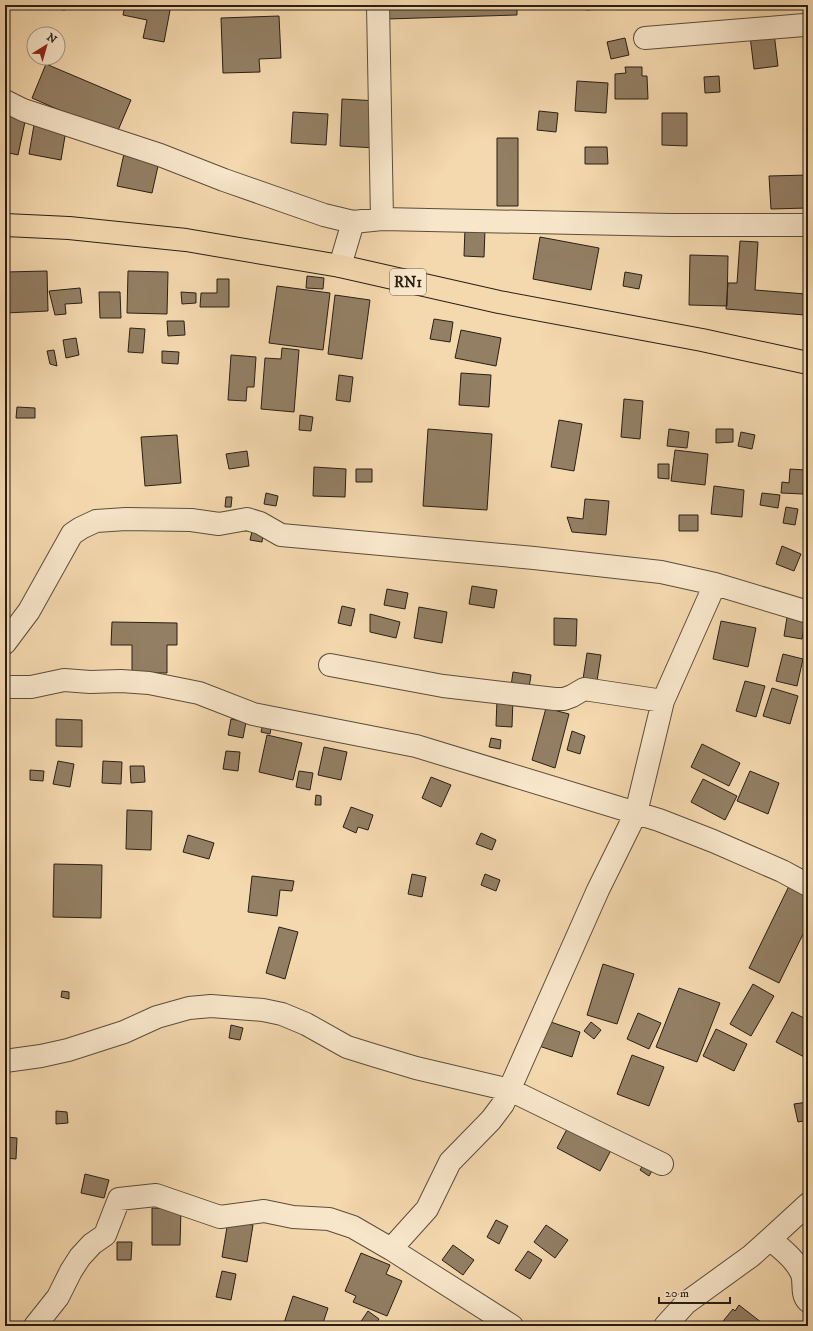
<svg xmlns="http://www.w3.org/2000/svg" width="813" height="1331" viewBox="0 0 813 1331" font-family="'IM FELL DW Pica',serif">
  <rect width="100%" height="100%" fill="#f4d8ae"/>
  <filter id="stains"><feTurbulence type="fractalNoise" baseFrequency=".005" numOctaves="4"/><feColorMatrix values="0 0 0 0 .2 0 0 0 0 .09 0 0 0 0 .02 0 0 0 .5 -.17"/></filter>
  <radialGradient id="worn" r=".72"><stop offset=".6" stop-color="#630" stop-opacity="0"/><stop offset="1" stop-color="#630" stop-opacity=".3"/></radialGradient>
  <!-- building -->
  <path fill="#937f64" stroke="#2a1f14" d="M 25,5 L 66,5 L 65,10 L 25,6 Z
    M 125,5 L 171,5 L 164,42 L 143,38 L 147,20 L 123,15 Z
    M 386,5 L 517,5 L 517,15 L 387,19 Z
    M 585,5 L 612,5 L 612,8 L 586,10 Z
    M 279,16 L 281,58 L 259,59 L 260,72 L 223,73 L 221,18 Z
    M 774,33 L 778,66 L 754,69 L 750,36 Z
    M 625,38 L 629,55 L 611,59 L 607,42 Z
    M 46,64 L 131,100 L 116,135 L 32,98 Z
    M 625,67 L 642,67 L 642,76 L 647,76 L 648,99 L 615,99 L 615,74 L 626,73 Z
    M 719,76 L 720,92 L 705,93 L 704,77 Z
    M 577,81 L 608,83 L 606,113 L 575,111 Z
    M 342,99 L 378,101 L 376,148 L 340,146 Z
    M 539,111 L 558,113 L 556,132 L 537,130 Z
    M 5,112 L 26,117 L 18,155 L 5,152 Z
    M 293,112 L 328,114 L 326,145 L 291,143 Z
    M 662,113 L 687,113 L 687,146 L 662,145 Z
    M 34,125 L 66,130 L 61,160 L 29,154 Z
    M 497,138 L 518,138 L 518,206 L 497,206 Z
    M 585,147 L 607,147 L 608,164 L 585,164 Z
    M 125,149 L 160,157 L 152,193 L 117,186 Z
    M 808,175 L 808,208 L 771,209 L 769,176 Z
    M 465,228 L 485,229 L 484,257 L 464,256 Z
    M 540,237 L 599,248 L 591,290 L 533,279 Z
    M 740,241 L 758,242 L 755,290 L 806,294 L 805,315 L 726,309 L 728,283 L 737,283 Z
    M 690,255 L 728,256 L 727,306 L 689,305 Z
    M 47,271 L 48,311 L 5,313 L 5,272 Z
    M 128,271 L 168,272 L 167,314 L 127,313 Z
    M 625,272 L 642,275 L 639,289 L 623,286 Z
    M 307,276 L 324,278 L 323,289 L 306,288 Z
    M 217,279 L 229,279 L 229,307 L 200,307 L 201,293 L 217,293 Z
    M 277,286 L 330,293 L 323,350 L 269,343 Z
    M 80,288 L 82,303 L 65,304 L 66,314 L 55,315 L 49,291 Z
    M 99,292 L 120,292 L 121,318 L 100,318 Z
    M 181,292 L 196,293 L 196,303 L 182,304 Z
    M 335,295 L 370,300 L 362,359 L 328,354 Z
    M 434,319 L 453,322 L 450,342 L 430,339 Z
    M 167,321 L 184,321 L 185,335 L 168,336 Z
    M 130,328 L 145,329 L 143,353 L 128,352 Z
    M 461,330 L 501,338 L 496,366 L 455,358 Z
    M 76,338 L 79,355 L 66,358 L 63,340 Z
    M 282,348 L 299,350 L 294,412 L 261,409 L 265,358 L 281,359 Z
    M 54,350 L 57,366 L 50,364 L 47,351 Z
    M 162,351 L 179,352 L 178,364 L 162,363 Z
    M 231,355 L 256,357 L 254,387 L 247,387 L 246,401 L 228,400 Z
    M 461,373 L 491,375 L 489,407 L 459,405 Z
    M 339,375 L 353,377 L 350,402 L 336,400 Z
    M 624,399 L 643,401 L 640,439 L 621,437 Z
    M 17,407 L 35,408 L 35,418 L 16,418 Z
    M 300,415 L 313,417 L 311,431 L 299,430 Z
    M 559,420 L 582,424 L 574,471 L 551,467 Z
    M 428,429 L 492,434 L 487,510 L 423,506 Z
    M 669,429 L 689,432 L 687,448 L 667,446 Z
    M 716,429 L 733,429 L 733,442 L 716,443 Z
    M 741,432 L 755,435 L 752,449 L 738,446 Z
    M 177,435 L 181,483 L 145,486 L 141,437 Z
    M 675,450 L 708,454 L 705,485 L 671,481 Z
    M 247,451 L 249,466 L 229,469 L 226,454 Z
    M 658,464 L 669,464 L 669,479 L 658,478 Z
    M 314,467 L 346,469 L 345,497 L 313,496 Z
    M 356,469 L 372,469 L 372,482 L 356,482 Z
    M 790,469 L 805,470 L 803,494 L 781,493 L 782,482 L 789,483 Z
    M 714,486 L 744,490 L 742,517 L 711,514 Z
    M 266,493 L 278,496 L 276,506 L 264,504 Z
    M 762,493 L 780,495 L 778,508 L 760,505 Z
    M 226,497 L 232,497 L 231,507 L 225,507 Z
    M 585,499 L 609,501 L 606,535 L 572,532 L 567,517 L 583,519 Z
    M 786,507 L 798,509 L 795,525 L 783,523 Z
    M 679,515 L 698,515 L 698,531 L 679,531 Z
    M 253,527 L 264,528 L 262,542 L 250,540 Z
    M 782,546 L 801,554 L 794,571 L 776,564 Z
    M 472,586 L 497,590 L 494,608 L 469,604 Z
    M 387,589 L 408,593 L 405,609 L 384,605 Z
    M 342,606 L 355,609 L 351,626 L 338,623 Z
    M 419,607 L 447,612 L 442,643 L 414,638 Z
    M 788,611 L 806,614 L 802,639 L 784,636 Z
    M 370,614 L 400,622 L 396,638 L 370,632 Z
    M 554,618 L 577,619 L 576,646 L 554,645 Z
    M 721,621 L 756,628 L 748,667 L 713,659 Z
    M 112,622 L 177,623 L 177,645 L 167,645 L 167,673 L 132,673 L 132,645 L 111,645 Z
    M 587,653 L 601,655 L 597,681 L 583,679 Z
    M 783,654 L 803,659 L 797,686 L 776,681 Z
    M 513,672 L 531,675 L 529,688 L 511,686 Z
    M 745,681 L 765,686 L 756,717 L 736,711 Z
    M 772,688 L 798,696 L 790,724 L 763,716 Z
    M 497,699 L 513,699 L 512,727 L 496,726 Z
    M 546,708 L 569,714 L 555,768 L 532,760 Z
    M 56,719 L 82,720 L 82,747 L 56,746 Z
    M 231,719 L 246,722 L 243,738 L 228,735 Z
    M 264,720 L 272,722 L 270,734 L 261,732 Z
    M 572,731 L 585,736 L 580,754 L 567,750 Z
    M 267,735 L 302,743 L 293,780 L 259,772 Z
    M 491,738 L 501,740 L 500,749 L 489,747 Z
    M 702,744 L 740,763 L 729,786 L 691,767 Z
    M 324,747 L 347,752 L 341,780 L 318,775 Z
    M 226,751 L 240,752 L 238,771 L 223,769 Z
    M 808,753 L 808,765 L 805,764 Z
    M 58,761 L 74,764 L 70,787 L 53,784 Z
    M 103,761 L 122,762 L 121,784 L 102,783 Z
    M 130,766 L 144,766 L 145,782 L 131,783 Z
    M 30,770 L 44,771 L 43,781 L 30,780 Z
    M 299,771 L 313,773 L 310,790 L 296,787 Z
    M 750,771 L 779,783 L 768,814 L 737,801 Z
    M 431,777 L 451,785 L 441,807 L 422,798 Z
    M 703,779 L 737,796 L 725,820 L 691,802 Z
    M 316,795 L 321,796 L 321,805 L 315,805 Z
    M 351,807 L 373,815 L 368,830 L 358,827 L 356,833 L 343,827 Z
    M 127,810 L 152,811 L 151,850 L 126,849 Z
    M 481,833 L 496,840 L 492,850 L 476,844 Z
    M 188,835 L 214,843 L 209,859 L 183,852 Z
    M 808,850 L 808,864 L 805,863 Z
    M 54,864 L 102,865 L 101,918 L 53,917 Z
    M 412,874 L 426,877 L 422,897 L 408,894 Z
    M 485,874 L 500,880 L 496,891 L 481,885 Z
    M 252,876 L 294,881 L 292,891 L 280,890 L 277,916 L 248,912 Z
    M 790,884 L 808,893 L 808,924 L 779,983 L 749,968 Z
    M 279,927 L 298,932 L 285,979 L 266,973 Z
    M 603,964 L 634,974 L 617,1024 L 587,1015 Z
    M 753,984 L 774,996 L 751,1036 L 730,1024 Z
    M 679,988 L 720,1003 L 697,1062 L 656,1047 Z
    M 62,991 L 69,992 L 69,999 L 61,997 Z
    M 792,1012 L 808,1020 L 808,1059 L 776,1042 Z
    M 638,1013 L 661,1023 L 649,1049 L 627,1039 Z
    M 545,1020 L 580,1032 L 572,1057 L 536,1045 Z
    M 591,1022 L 601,1030 L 594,1039 L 584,1031 Z
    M 231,1025 L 243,1028 L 240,1040 L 229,1038 Z
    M 716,1029 L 747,1044 L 734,1071 L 703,1056 Z
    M 632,1055 L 664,1067 L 649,1106 L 617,1094 Z
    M 808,1102 L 808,1120 L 798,1122 L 794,1104 Z
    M 56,1111 L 67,1112 L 68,1123 L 56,1124 Z
    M 575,1114 L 618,1137 L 600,1171 L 557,1148 Z
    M 5,1137 L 17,1138 L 16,1159 L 5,1158 Z
    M 644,1163 L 653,1169 L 649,1176 L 640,1170 Z
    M 85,1174 L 109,1180 L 104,1198 L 81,1193 Z
    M 152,1208 L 181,1209 L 180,1245 L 152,1245 Z
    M 496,1220 L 508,1226 L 499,1244 L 487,1237 Z
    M 228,1221 L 253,1225 L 247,1262 L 222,1257 Z
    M 546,1225 L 568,1240 L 555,1258 L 534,1242 Z
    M 117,1242 L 132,1242 L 131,1260 L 117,1260 Z
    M 453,1245 L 474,1260 L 463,1275 L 442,1260 Z
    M 528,1251 L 542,1260 L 530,1279 L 515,1270 Z
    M 361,1253 L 390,1265 L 386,1274 L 402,1281 L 387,1316 L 353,1302 L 356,1296 L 345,1291 Z
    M 222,1271 L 236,1274 L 231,1300 L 216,1297 Z
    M 293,1296 L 328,1308 L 322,1326 L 283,1326 Z
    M 739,1305 L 766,1326 L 719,1326 L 733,1309 L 735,1311 Z
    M 368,1311 L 379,1319 L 374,1326 L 358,1326 Z
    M 78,1322 L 127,1322 L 127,1326 L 78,1326 Z"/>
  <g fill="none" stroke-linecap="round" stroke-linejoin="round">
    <!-- street casing -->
    <g stroke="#5c4d3a" stroke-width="24">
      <path id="street" d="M 378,5 L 382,219
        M 645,38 L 804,25 L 808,24
        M 5,101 L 23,110 L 160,155 L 224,180 L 324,215 L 353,222 L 382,219 L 671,225 L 808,225
        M 340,266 L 353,222
        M 5,643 L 29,611 L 72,534 L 81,528 L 96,521 L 126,519 L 191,520 L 219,524 L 247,519 L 260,523 L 281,535 L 534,558 L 661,572 L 715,584 L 808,612
        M 330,665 L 443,686 L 555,699 L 564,699 L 572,696 L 584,689 L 663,701
        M 5,687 L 31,687 L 64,680 L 90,682 L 121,681 L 149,683 L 199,693 L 253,714 L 416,746 L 659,820 L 713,841 L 782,871 L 808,885
        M 5,1061 L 41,1056 L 68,1050 L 124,1032 L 157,1017 L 189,1008 L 211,1006 L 263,1010 L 282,1014 L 306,1024 L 347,1047 L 376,1056 L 416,1068 L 510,1090 L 662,1164
        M 770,1239 C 782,1249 796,1260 802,1274 C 805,1283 801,1294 808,1301
        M 391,1249 L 427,1209 L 450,1162 L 491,1120 L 503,1104 L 598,890 L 636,813 L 663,701 L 715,584
        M 35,1326 L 58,1297 L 71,1271 L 80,1257 L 92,1244 L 105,1235 L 119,1199 L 156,1195 L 220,1217 L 264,1211 L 293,1217 L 329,1219 L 353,1227 L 391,1249 L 512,1326
        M 665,1326 L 686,1303 L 751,1256 L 770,1239 L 808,1204"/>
    </g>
    <!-- highway casing -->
    <g stroke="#2a1f14" stroke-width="24">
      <path id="highway" d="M 5,225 L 69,228 L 186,240 L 340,266 L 499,302 L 702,340 L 808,363"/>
    </g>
    <!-- street -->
    <use href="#street" stroke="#f8e6ca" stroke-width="22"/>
    <!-- highway -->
    <use href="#highway" stroke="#f4d8ae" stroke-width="22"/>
  </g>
  <g text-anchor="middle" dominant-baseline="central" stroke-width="3" stroke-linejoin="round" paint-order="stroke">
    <!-- shield labels -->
    <rect fill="#f8e6ca" stroke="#685b4b" stroke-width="1" x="390" y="269" width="36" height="26" rx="3"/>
    <g font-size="15" font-weight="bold" fill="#2a1f14">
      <text x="408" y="282">RN1</text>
    </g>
  </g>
  <!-- margin -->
  <rect width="813" height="1331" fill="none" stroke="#f4d8ae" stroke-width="20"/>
  <rect x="6" y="6" width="801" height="1319" fill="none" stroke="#2a1f14" stroke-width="2"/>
  <rect x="10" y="10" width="793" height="1311" fill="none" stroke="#2a1f14"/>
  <!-- north arrow -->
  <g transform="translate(46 46) rotate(37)"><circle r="19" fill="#f8e6ca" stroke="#a69681"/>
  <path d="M0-3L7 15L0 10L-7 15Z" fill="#8f2418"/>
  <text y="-6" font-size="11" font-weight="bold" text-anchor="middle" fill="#2a1f14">N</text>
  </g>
  <!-- scale -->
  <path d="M659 1297v6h71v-6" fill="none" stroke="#2a1f14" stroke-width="2"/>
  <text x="665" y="1297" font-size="12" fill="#2a1f14" stroke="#f8e6ca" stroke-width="3" paint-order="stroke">20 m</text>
  <rect width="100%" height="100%" filter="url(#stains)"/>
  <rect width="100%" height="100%" fill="url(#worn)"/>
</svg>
